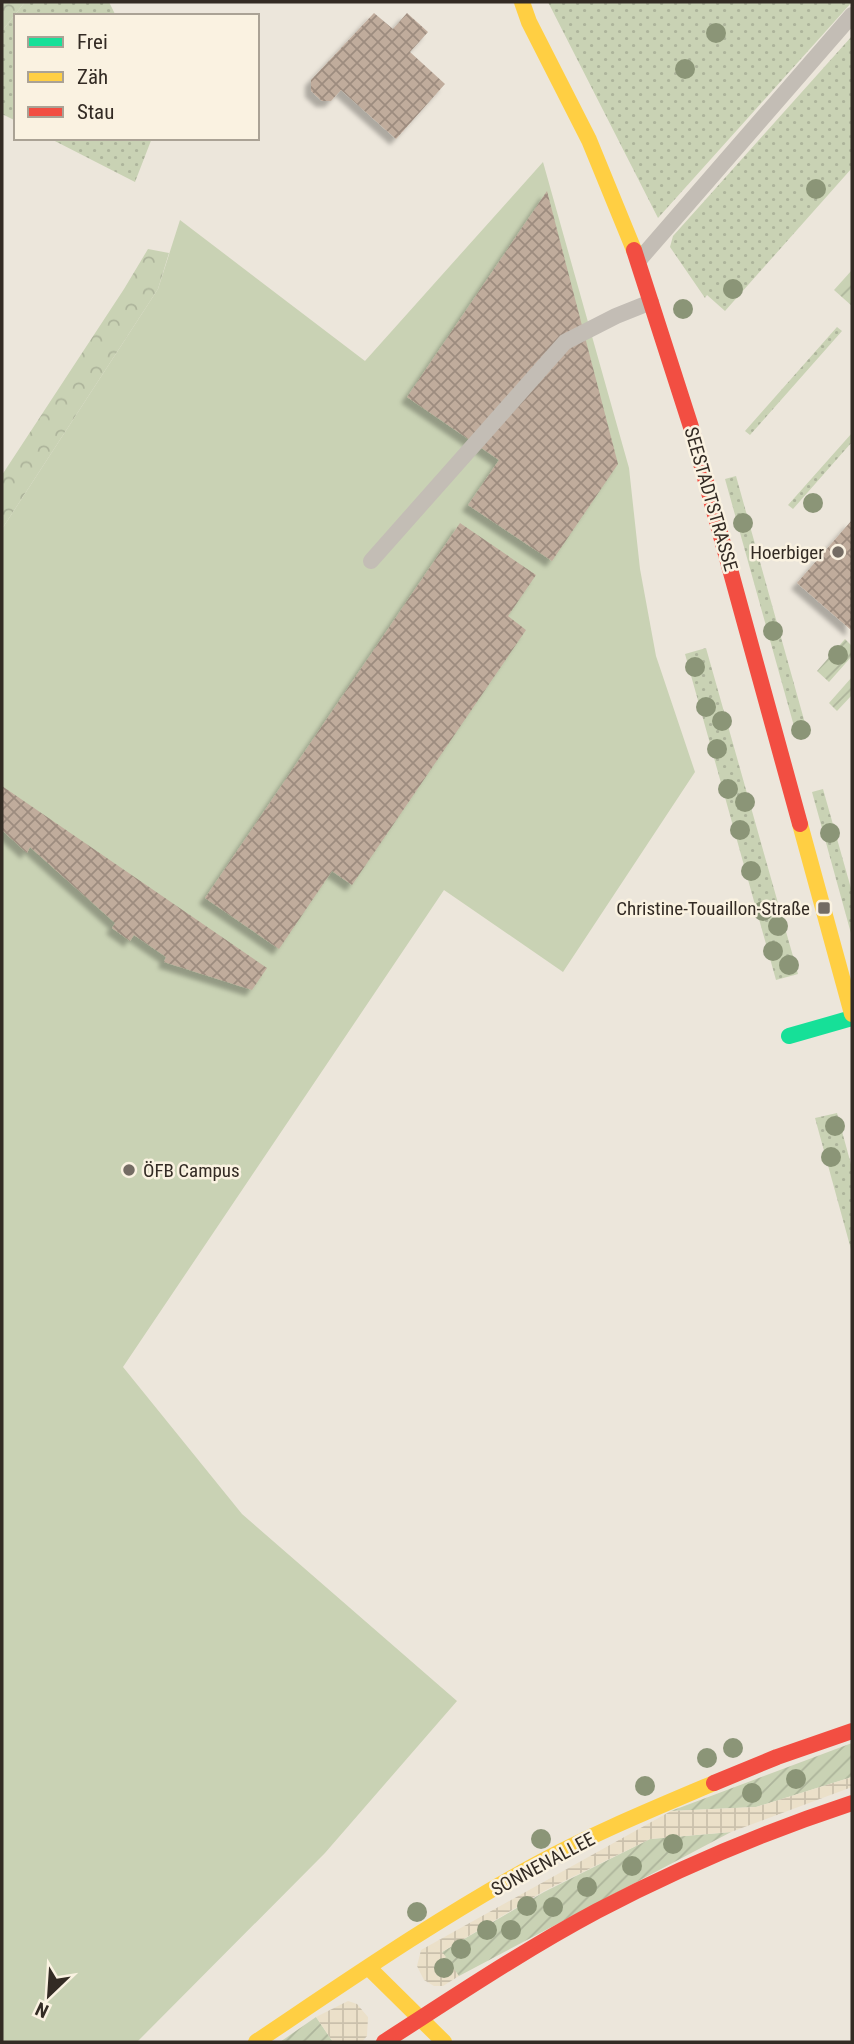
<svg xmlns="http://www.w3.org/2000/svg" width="854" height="2044" viewBox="0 0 854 2044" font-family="'Roboto Condensed',sans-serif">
  <defs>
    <pattern id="grass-dots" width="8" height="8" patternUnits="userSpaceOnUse" patternTransform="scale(1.75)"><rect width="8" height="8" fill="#c9d2b4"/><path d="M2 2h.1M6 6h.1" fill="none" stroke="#adb49b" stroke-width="1.8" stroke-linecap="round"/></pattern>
    <pattern id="forest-crowns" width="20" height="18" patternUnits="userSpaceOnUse" patternTransform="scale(1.75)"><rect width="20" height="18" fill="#c9d2b4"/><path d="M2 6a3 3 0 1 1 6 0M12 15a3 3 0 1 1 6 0" fill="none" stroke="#adb49b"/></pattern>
    <pattern id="garden-furrows" width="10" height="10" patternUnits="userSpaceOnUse" patternTransform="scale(1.75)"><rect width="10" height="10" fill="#c9d2b4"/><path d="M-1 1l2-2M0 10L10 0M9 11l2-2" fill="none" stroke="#adb49b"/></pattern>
    <pattern id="plaza-grid" width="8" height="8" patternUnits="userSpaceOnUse" patternTransform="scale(1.75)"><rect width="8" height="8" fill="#ebe0c9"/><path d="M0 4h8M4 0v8" fill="none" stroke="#cac0ac"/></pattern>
    <pattern id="building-cross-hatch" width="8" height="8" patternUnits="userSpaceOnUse" patternTransform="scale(1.75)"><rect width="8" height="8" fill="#c0ac9c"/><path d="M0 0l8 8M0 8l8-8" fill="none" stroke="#9d8c7f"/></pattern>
    <filter id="shadow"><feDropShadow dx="-6" dy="6" stdDeviation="2" flood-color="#0004"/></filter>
  </defs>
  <rect width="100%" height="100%" fill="#ece6db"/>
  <!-- grass -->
  <path fill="url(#grass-dots)" d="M 25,2 L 109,2 L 116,16 L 16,16 L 16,121 L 2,114 L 2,31 Z
    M 548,2 L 852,2 L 658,218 Z
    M 852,36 L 852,168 L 725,311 L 707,295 L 705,298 L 670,247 L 673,236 Z
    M 49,138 L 152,138 L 135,182 Z
    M 837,327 L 842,331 L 750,435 L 745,431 Z
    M 852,433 L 852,442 L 793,509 L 788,505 Z
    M 736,476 L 808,734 L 797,737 L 725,479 Z
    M 706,648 L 798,974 L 776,980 L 685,654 Z
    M 823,789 L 852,892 L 852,937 L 812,792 Z
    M 837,1113 L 852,1168 L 852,1253 L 815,1118 Z"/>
  <!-- forest -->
  <path fill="url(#forest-crowns)" d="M 2,2 L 25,2 L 2,31 Z
    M 148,249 L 169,253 L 158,289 L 2,529 L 2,475 L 124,289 Z"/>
  <!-- garden -->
  <path fill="url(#garden-furrows)" d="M 852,270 L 852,306 L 834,290 Z
    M 845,639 L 852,646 L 852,656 L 829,682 L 817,671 Z
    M 852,677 L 852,695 L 837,711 L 829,703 Z
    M 852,1743 L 852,1777 L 756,1807 L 671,1811 Z
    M 731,1832 L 459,1976 L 442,1977 L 434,1965 L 445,1957 L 442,1952 L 544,1892 L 650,1839 Z
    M 316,2017 L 333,2042 L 280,2042 Z"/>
  <!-- pitch -->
  <path fill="#c9d2b4" d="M 543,162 L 629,468 L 640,569 L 656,656 L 695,772 L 563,972 L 444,890 L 123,1367 L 242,1514 L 457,1701 L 325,1853 L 137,2042 L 2,2042 L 2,529 L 158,289 L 180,220 L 365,361 Z"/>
  <!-- plaza -->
  <path fill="url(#plaza-grid)" d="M 852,1777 L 852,1787 L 731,1832 L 650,1839 L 544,1891 L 442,1952 L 446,1957 L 434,1966 L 442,1977 L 454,1969 L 459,1976 L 443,1986 L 434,1986 L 424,1980 L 417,1966 L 421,1950 L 671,1811 L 756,1807 Z
    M 348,2001 L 357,2004 L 368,2017 L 367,2036 L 362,2042 L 333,2042 L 316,2017 Z"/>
  <!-- building -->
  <path fill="url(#building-cross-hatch)" filter="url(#shadow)" d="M 374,13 L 393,29 L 407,13 L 428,32 L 410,52 L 445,84 L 396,139 L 341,90 L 331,101 L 322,101 L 311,91 L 311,80 Z
    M 547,191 L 618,464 L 552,561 L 468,505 L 499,460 L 407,397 Z
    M 852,520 L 852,628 L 851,630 L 797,583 Z
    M 460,523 L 536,575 L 508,616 L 526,630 L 352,885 L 332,871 L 279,949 L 205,898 Z
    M 2,786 L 267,968 L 252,990 L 164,962 L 166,957 L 134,935 L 130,941 L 112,928 L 115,923 L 30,847 L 27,853 L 2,830 Z"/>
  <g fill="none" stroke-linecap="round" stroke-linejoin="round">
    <!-- lane -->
    <path stroke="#c3bdb5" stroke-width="16" d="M 640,259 L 852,15
      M 371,561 L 565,342 L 616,316 L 651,302"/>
    <!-- fast -->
    <path stroke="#16e098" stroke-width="16" d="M 789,1036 L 852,1018"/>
    <!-- slow -->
    <path stroke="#ffcf43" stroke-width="16" d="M 522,2 L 529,22 L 589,140 L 634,250
      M 800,824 L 852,1014
      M 368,1967 L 444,2042
      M 256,2042 C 347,1981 438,1918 535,1865 C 592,1834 653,1809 714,1783"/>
    <!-- jam -->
    <path stroke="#f24e42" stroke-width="16" d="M 634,250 L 691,427 L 800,824
      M 714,1783 L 777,1757 L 852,1731
      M 384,2042 C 454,1997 524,1950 597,1911 C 679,1868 764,1832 852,1803"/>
  </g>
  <!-- trees -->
  <g fill="#8b9577">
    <circle cx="716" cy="33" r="10"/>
    <circle cx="685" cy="69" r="10"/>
    <circle cx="816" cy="189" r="10"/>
    <circle cx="733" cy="289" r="10"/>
    <circle cx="683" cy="309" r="10"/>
    <circle cx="813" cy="503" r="10"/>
    <circle cx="743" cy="523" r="10"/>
    <circle cx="773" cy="631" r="10"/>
    <circle cx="838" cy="655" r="10"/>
    <circle cx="695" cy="667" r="10"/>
    <circle cx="706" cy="707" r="10"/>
    <circle cx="722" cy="721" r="10"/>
    <circle cx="801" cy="730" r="10"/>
    <circle cx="717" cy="749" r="10"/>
    <circle cx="728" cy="789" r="10"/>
    <circle cx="745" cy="802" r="10"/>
    <circle cx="740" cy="830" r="10"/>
    <circle cx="830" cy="833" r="10"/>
    <circle cx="751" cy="871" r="10"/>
    <circle cx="763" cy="911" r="10"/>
    <circle cx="778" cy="926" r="10"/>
    <circle cx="773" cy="951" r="10"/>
    <circle cx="789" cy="965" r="10"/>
    <circle cx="835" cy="1126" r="10"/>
    <circle cx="831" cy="1157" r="10"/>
    <circle cx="733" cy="1748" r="10"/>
    <circle cx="707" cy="1758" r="10"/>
    <circle cx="796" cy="1779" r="10"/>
    <circle cx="645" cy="1786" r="10"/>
    <circle cx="752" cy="1793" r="10"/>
    <circle cx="541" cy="1839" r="10"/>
    <circle cx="673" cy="1844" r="10"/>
    <circle cx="632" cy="1866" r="10"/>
    <circle cx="587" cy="1887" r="10"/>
    <circle cx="527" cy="1906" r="10"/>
    <circle cx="553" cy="1907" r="10"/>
    <circle cx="417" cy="1912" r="10"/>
    <circle cx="487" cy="1930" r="10"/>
    <circle cx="511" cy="1930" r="10"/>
    <circle cx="461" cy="1949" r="10"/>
    <circle cx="444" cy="1968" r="10"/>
  </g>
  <!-- markers -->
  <g fill="#746c64" stroke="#faf2e1" stroke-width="2.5">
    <circle cx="838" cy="552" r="7"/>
    <rect x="817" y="901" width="14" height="14" rx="3.5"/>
    <circle cx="129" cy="1170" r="7"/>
  </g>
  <g text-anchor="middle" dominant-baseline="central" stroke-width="5" stroke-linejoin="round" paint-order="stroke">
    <!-- street labels -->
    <g font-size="19" fill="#332b24" stroke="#faf2e1">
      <text transform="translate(711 499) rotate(74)">SEESTADTSTRASSE</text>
      <text transform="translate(543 1864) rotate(-28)">SONNENALLEE</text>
    </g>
    <!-- poi labels -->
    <g font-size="19" fill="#332b24" stroke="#faf2e1" text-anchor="end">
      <text x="824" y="552">Hoerbiger</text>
      <text x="810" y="908">Christine-Touaillon-Straße</text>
      <text x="143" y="1170" text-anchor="start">ÖFB Campus</text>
    </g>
  </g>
  <!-- border -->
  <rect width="854" height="2044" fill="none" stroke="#332b24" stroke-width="7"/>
  <!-- legend -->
  <rect x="14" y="14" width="245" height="126" fill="#faf2e1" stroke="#aaa295" stroke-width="2"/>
  <rect x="28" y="37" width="35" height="10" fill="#16e098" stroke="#aaa295" stroke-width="2"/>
  <text x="77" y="49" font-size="21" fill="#332b24">Frei</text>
  <rect x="28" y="72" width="35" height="10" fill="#ffcf43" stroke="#aaa295" stroke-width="2"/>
  <text x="77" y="84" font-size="21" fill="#332b24">Zäh</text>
  <rect x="28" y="107" width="35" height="10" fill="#f24e42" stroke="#aaa295" stroke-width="2"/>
  <text x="77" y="119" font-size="21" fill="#332b24">Stau</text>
  <!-- north arrow -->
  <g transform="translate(49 1995) rotate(205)" stroke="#faf2e1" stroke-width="5" paint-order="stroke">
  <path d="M0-5L12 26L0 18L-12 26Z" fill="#332b24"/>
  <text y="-10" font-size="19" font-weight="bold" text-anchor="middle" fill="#332b24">N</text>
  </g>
</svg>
